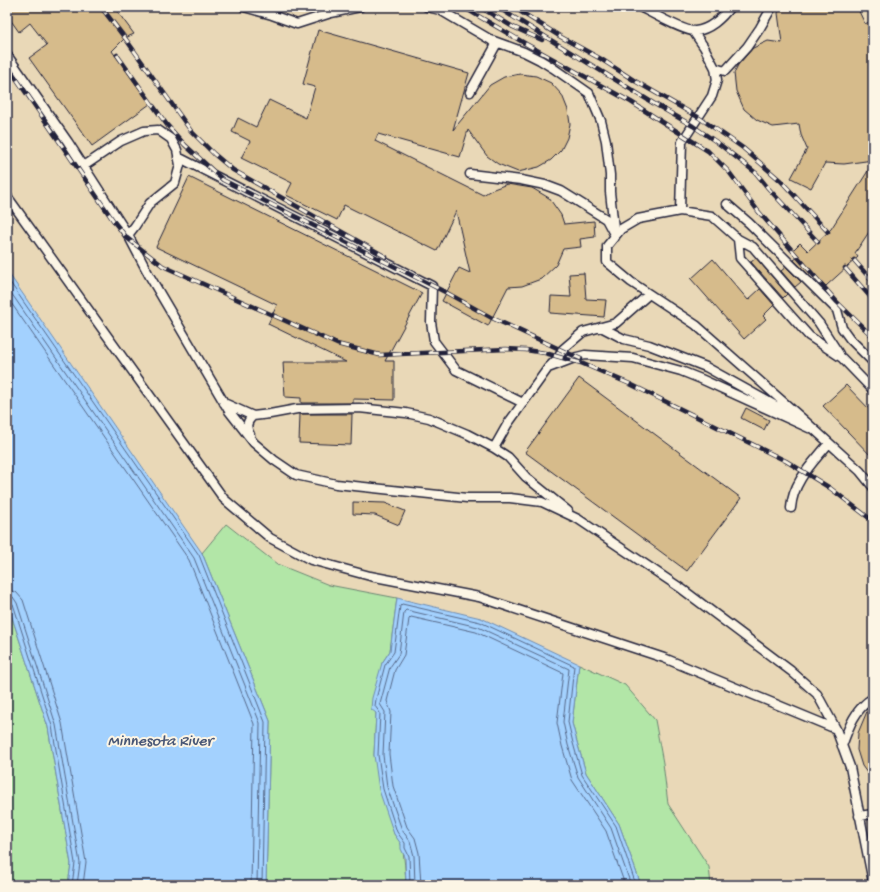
<svg xmlns="http://www.w3.org/2000/svg" width="880" height="892" viewBox="0 0 880 892" font-family="'Gochi Hand',sans-serif">
  <rect width="100%" height="100%" fill="#f1e4ca"/>
  <filter id="ink" filterUnits="userSpaceOnUse"><feTurbulence type="fractalNoise" baseFrequency=".025" numOctaves="2"/><feDisplacementMap in="SourceGraphic" scale="8" xChannelSelector="R" yChannelSelector="G"/><feConvolveMatrix kernelMatrix="1 2 1 2 8 2 1 2 1" color-interpolation-filters="sRGB"/></filter>
  <g filter="url(#ink)">
    <!-- built -->
    <path fill="#e9d8b7" d="M 7,7 L 873,7 L 873,885 L 711,885 L 709,867 L 668,804 L 663,763 L 655,720 L 481,618 L 397,598 L 329,585 L 277,564 L 226,524 L 202,553 L 7,271 Z"/>
    <!-- green -->
    <path fill="#b2e6a7" stroke="#6a8471" d="M 226,524 L 277,564 L 329,585 L 397,598 L 390,651 L 382,663 L 376,713 L 374,755 L 394,834 C 396,837 400,841 401,844 C 405,857 405,871 406,885 L 266,885 L 270,721 L 202,553 Z
      M 7,602 L 48,727 L 71,864 L 68,885 L 7,885 Z
      M 579,664 L 625,685 L 655,720 L 663,763 L 668,804 L 709,867 L 711,885 L 641,885 L 619,824 L 586,773 L 577,742 L 572,723 Z"/>
    <!-- water -->
    <path fill="#a3d1fe" stroke="#6f8bb0" d="M 7,271 L 202,553 L 270,721 L 266,885 L 68,885 L 71,864 L 48,727 L 7,602 Z
      M 397,598 L 481,618 L 579,664 L 572,723 L 577,742 L 586,773 L 619,824 L 641,885 L 406,885 L 405,857 L 401,849 L 401,844 L 394,834 L 379,790 L 374,755 L 376,713 L 371,709 L 372,698 L 382,663 L 390,651 Z"/>
    <g fill="none" stroke-linecap="round" stroke-linejoin="round">
      <!-- shore -->
      <path stroke="#566889" stroke-width="1" d="M 7,278 L 199,555 L 265,722 L 262,885
        M 7,287 L 194,558 L 260,723 L 257,885
        M 7,297 L 189,560 L 254,724 L 251,885
        M 7,590 L 16,592 L 23,600 L 62,723 L 86,862 L 83,885
        M 7,596 L 13,597 L 17,603 L 56,725 L 80,863 L 77,885
        M 7,601 L 11,602 L 13,604 L 52,726 L 75,863 L 72,885
        M 410,885 L 409,856 L 405,848 L 405,843 L 397,832 L 383,789 L 378,755 L 380,713 L 375,706 L 376,699 L 385,665 L 394,652 L 400,606 L 402,604 L 480,622 L 574,666 L 568,722 L 573,743 L 582,775 L 616,826 L 636,885
        M 415,885 L 414,856 L 410,841 L 402,830 L 387,787 L 383,755 L 385,712 L 380,704 L 390,667 L 399,654 L 404,612 L 406,610 L 478,627 L 569,669 L 563,722 L 568,745 L 578,777 L 611,828 L 631,885
        M 421,885 L 419,853 L 415,838 L 407,827 L 393,786 L 389,754 L 391,712 L 387,701 L 395,670 L 404,655 L 409,619 L 411,617 L 476,632 L 563,673 L 557,723 L 562,746 L 572,780 L 606,831 L 625,885"/>
    </g>
    <!-- building -->
    <path fill="#d6bb8b" stroke="#22223b" d="M 7,7 L 114,7 L 134,34 L 125,38 L 112,51 L 150,104 L 92,146 L 29,58 L 47,45 L 30,23 L 19,32 L 7,15 Z
      M 780,7 L 857,7 L 865,24 L 873,20 L 873,160 L 844,164 L 825,163 L 811,188 L 791,178 L 807,149 L 801,135 L 799,124 L 773,127 L 757,120 L 744,109 L 736,91 L 734,73 L 738,65 L 753,48 L 768,41 L 782,43 L 778,13 Z
      M 318,30 L 469,73 L 453,130 L 490,85 L 504,77 L 520,74 L 536,76 L 551,83 L 562,95 L 568,110 L 570,124 L 567,138 L 561,150 L 551,160 L 539,167 L 518,172 L 498,164 L 487,156 L 468,130 L 460,157 L 378,134 L 375,141 L 483,195 L 491,190 L 507,184 L 532,188 L 549,198 L 561,215 L 564,224 L 594,221 L 595,237 L 580,239 L 581,247 L 563,249 L 556,265 L 541,279 L 522,286 L 508,287 L 488,326 L 442,301 L 459,268 L 470,273 L 456,211 L 437,251 L 344,205 L 337,220 L 286,195 L 292,183 L 241,158 L 250,141 L 232,132 L 238,118 L 256,127 L 269,100 L 306,118 L 315,87 L 303,84 Z
      M 873,163 L 873,226 L 855,253 L 858,257 L 826,286 L 812,272 L 809,275 L 794,260 L 798,257 L 792,251 L 800,243 L 808,251 L 831,229 Z
      M 189,177 L 422,293 L 385,361 L 394,361 L 394,400 L 353,399 L 353,403 L 301,403 L 301,398 L 285,397 L 283,362 L 346,362 L 268,324 L 277,305 L 156,247 Z
      M 756,258 L 787,294 L 783,298 L 751,262 Z
      M 713,259 L 748,300 L 760,289 L 774,305 L 763,316 L 766,319 L 744,339 L 691,279 Z
      M 786,267 L 801,282 L 795,287 L 781,271 Z
      M 584,273 L 586,299 L 606,300 L 604,317 L 550,313 L 551,296 L 571,297 L 569,274 Z
      M 579,378 L 741,498 L 687,571 L 525,452 Z
      M 846,385 L 873,413 L 873,458 L 823,406 Z
      M 746,408 L 769,420 L 764,430 L 741,418 Z
      M 300,414 L 352,414 L 351,445 L 299,443 Z
      M 353,502 L 385,503 L 405,511 L 399,525 L 375,515 L 353,514 Z
      M 873,705 L 873,781 L 862,766 L 857,750 L 858,733 L 868,709 Z"/>
    <g fill="none" stroke-linecap="round" stroke-linejoin="round">
      <!-- service casing -->
      <g stroke="#22223b" stroke-width="11">
        <path id="service" d="M 244,7 L 272,15 L 297,24 L 331,13 L 360,7
          M 427,7 L 440,10 L 491,40 L 496,45 L 470,92
          M 640,7 C 650,12 685,32 695,31 C 709,30 722,18 730,7
          M 491,40 L 524,52 L 540,60 L 553,68 L 589,93 L 601,121 L 606,141 L 610,175 L 610,192 L 615,237
          M 7,55 L 68,142 L 128,235 L 149,275 L 229,411 L 254,443 L 274,460 L 296,475 L 336,484 L 467,498 L 510,498 L 542,502 L 578,519 L 682,589 L 791,671 L 817,694 L 836,729
          M 715,68 L 725,71 L 747,47 L 760,28 L 772,7
          M 178,157 L 432,286 L 431,322 L 434,341 L 456,370 L 523,403
          M 84,166 L 121,141 L 144,131 L 158,130 L 171,139 L 177,150 L 180,165 L 175,183 L 150,203 L 135,226 L 128,235
          M 470,174 L 521,180 L 545,185 L 561,191 L 606,219 L 614,234
          M 7,196 L 224,499 L 270,538 L 311,560 L 370,576 L 479,597 L 664,658 L 836,729 L 850,767 L 873,882
          M 727,204 L 749,223 L 837,310 L 842,328 L 850,339 L 873,362
          M 680,211 L 682,142 L 712,96 L 717,80 L 715,68 L 704,47 L 693,31
          M 738,239 L 753,247 L 819,323 L 839,354
          M 601,327 L 624,339 L 649,345 L 706,367 L 794,416
          M 548,368 L 577,357 L 585,355 L 633,358 L 681,371 L 701,379 L 809,428
          M 873,390 L 842,358 L 809,336 L 792,317 L 740,258 L 738,239 L 712,216 L 680,211 L 638,219 L 621,229 L 607,246 L 607,262 L 631,282 L 696,325 L 805,421 L 860,471 L 873,487
          M 224,403 L 253,416 L 270,414 L 297,409 L 359,408 L 406,413 L 429,418 L 467,434 L 494,448 L 508,457 L 526,477 L 568,511
          M 250,435 C 246,427 246,422 253,416
          M 494,448 L 507,425 L 548,368 L 559,357 L 562,350 L 583,332 L 616,323 L 649,294
          M 791,508 C 793,481 813,463 829,443
          M 842,746 C 848,729 855,708 873,698
          M 859,816 L 873,814"/>
      </g>
      <!-- service -->
      <use href="#service" stroke="#fcf5e5" stroke-width="8"/>
      <!-- rail casing -->
      <g stroke="#22223b" stroke-width="4.5">
        <path id="rail" d="M 101,7 L 125,38 L 191,131 L 214,154 L 233,170 L 386,257
          M 463,7 L 526,44 L 631,102 L 708,151 L 729,172 L 758,211 L 837,302 L 873,337
          M 480,7 L 513,27 L 542,40
          M 497,7 L 653,103 L 693,126 L 718,143 L 756,173 L 768,188 L 818,242
          M 513,7 L 561,37 L 601,59 L 635,81 L 698,117 L 726,136 L 743,148 L 781,181 L 828,232
          M 117,55 L 167,125 L 185,145 L 223,180 L 447,293 L 492,318 L 581,359
          M 7,65 L 115,223 L 127,238 L 163,266 L 337,344 L 380,355 L 506,349 L 526,350 L 545,353 L 570,360 L 581,363 L 630,384 L 786,461 L 830,488 L 873,521
          M 854,260 L 873,282
          M 845,268 L 873,300"/>
      </g>
      <!-- rail -->
      <use href="#rail" stroke="#fcf5e5" stroke-width="3" stroke-dasharray="9" stroke-linecap="butt"/>
    </g>
  </g>
  <g text-anchor="middle" dominant-baseline="central" stroke-width="4" stroke-linejoin="round" paint-order="stroke">
    <!-- water labels -->
    <g font-size="16" font-style="italic" fill="#495776" stroke="#fcf5e5">
      <text x="160" y="742">Minnesota River</text>
    </g>
  </g>
  <!-- margin -->
  <rect width="880" height="892" fill="none" stroke="#fcf5e5" stroke-width="24"/>
  <rect x="12" y="12" width="856" height="868" fill="none" stroke="#22223b" stroke-width="1.5" filter="url(#ink)"/>
</svg>
